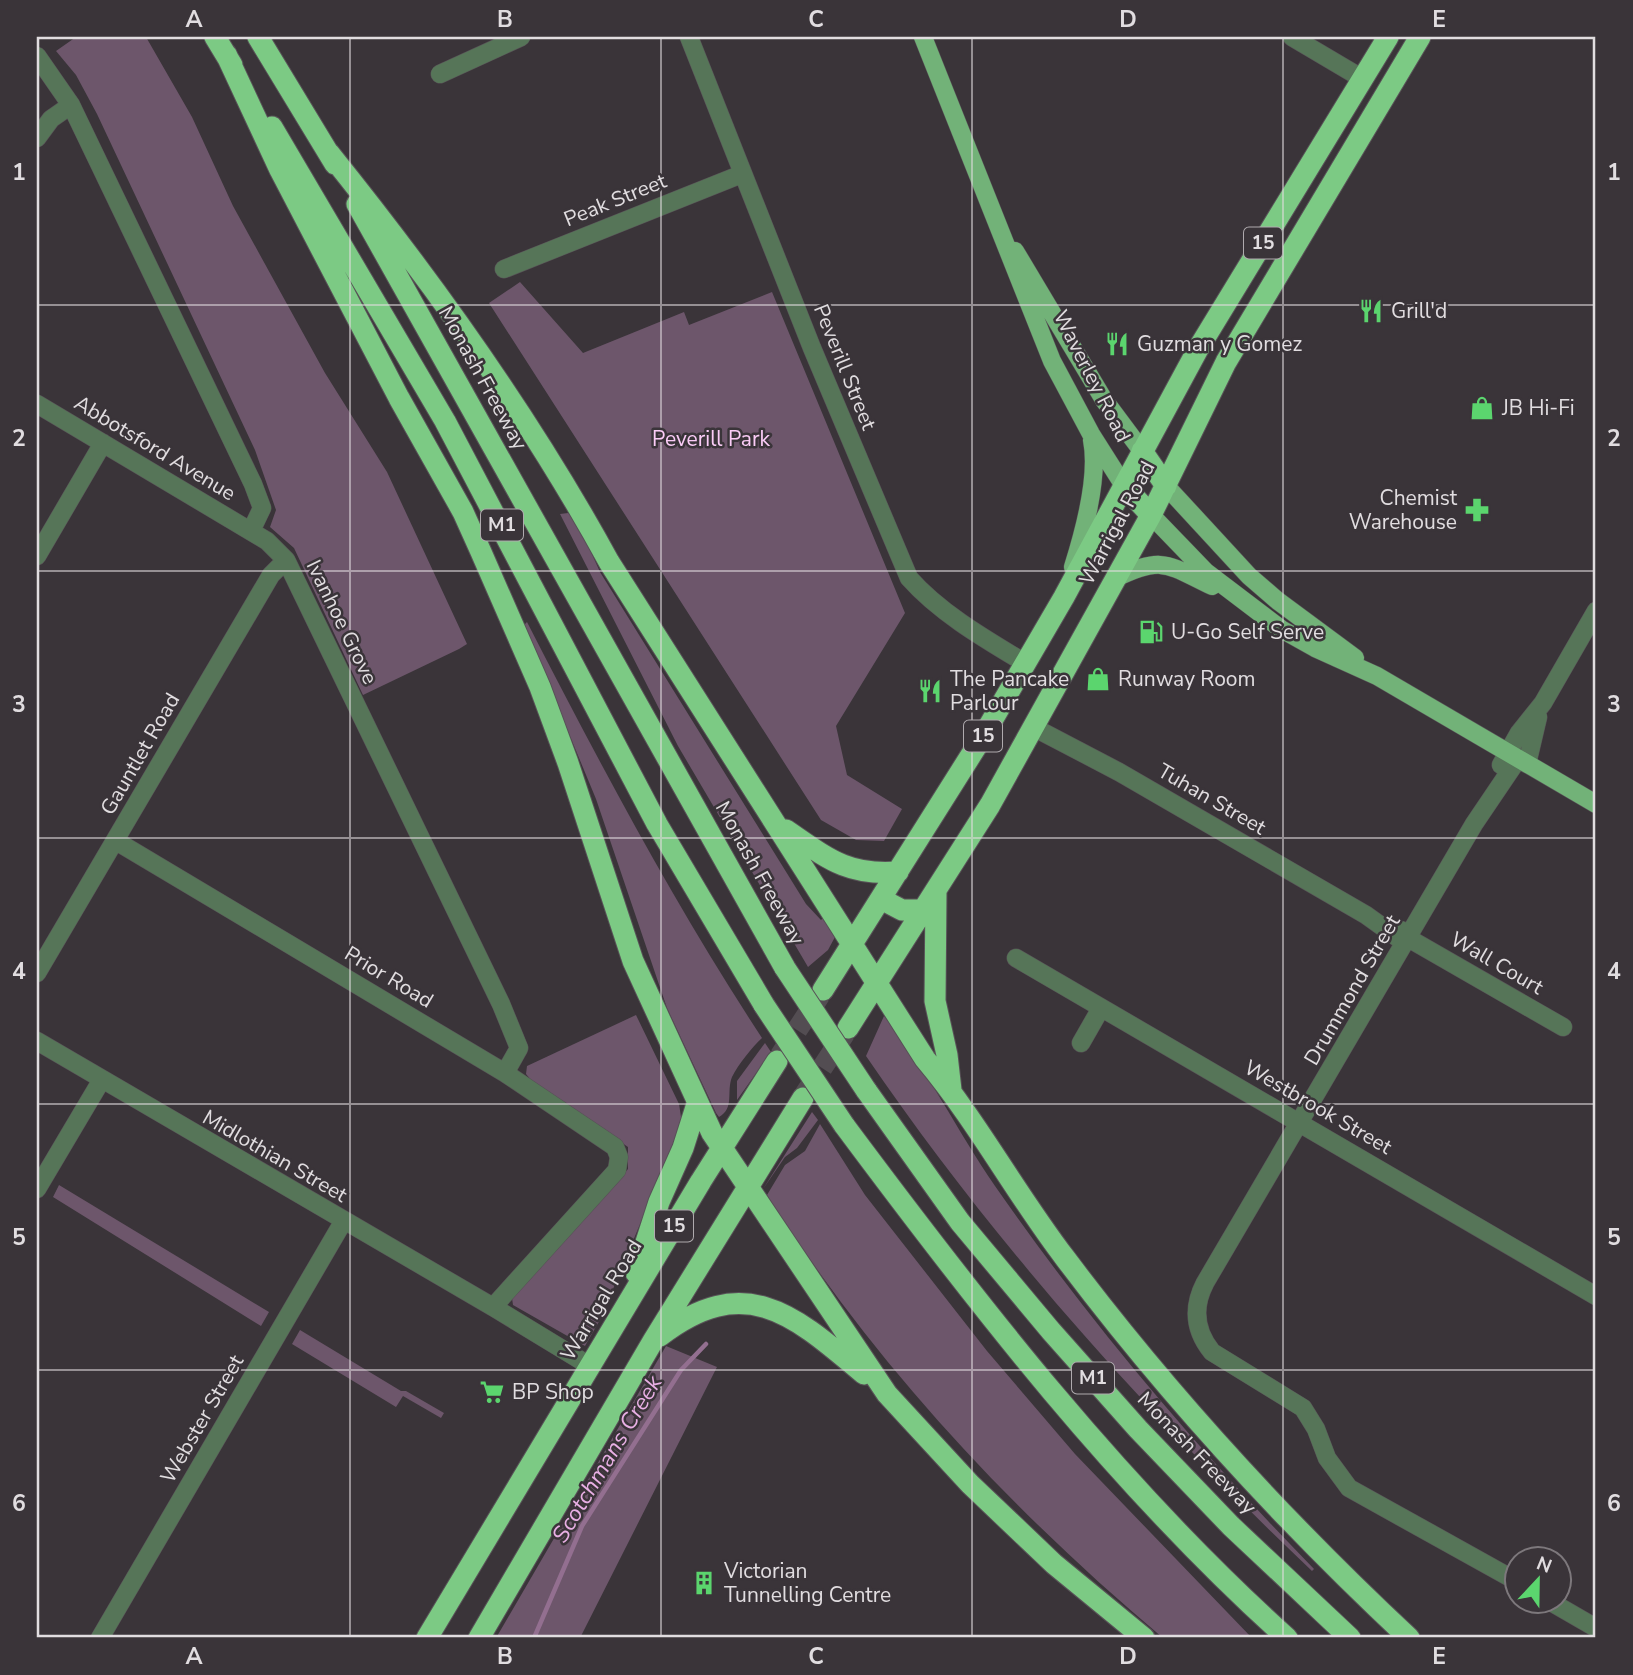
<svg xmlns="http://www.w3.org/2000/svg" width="1633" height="1675" viewBox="0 0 1633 1675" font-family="'Nunito Sans',sans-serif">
  <rect width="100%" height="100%" fill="#3a3439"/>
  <!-- green -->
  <path fill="#6d566b" d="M 76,37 L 146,37 L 192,117 L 233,206 L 325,373 L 387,472 L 467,644 L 459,649 L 363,695 L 294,548 L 270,527 L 276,510 L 255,450 L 97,114 L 76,75 L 56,51 Z
    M 520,282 L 583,353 L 684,312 L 689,325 L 772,292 L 905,613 L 836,726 L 847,775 L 902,809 L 884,841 L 856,840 L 821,820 L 489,303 Z
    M 568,513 L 577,521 L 600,572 L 806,904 L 821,920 L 823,918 L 835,937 L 828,950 L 808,967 L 678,746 L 560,514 Z
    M 527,622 C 600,764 674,904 762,1038 C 752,1047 738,1065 732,1077 C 726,1092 735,1108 719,1117 L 716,1113 L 667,1008 L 596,799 L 524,625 Z
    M 636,1015 L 679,1104 L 682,1123 L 601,1318 L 585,1346 L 513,1305 L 512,1298 L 628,1169 L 628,1147 L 531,1080 L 526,1074 L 527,1066 Z
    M 884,1016 C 927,1068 957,1131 995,1186 C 1090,1323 1199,1451 1314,1569 L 1312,1571 C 1148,1415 995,1245 866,1056 Z
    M 765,1043 L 771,1052 L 737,1100 L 737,1081 Z
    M 812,1112 L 818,1120 L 797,1148 L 785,1157 L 763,1189 Z
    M 820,1124 L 865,1195 L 987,1351 L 1075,1454 L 1252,1638 L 1163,1638 C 1011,1510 874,1364 767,1195 L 785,1165 L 805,1151 Z
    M 59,1185 L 269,1312 L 261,1326 L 53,1197 Z
    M 300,1330 L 401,1391 L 406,1391 L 444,1413 L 441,1418 L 403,1396 L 396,1407 L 292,1344 Z
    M 666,1346 L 717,1367 L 580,1638 L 496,1638 Z"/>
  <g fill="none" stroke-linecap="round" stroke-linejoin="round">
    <!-- stream -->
    <path stroke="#936f90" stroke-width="4.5" d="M 534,1638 L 582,1526 L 681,1370 L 706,1344"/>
    <!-- highway-tunnel -->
    <path stroke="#534d52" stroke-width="21" stroke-dasharray="21 10" stroke-linecap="butt" d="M 780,1056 L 820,995
      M 805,1094 L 845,1033"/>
    <!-- minor casing -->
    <g stroke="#585257" stroke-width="19">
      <path id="minor" d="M 689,37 L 812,348 L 909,578 C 940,613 985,639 1025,663
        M 1292,37 L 1363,79
        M 37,56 L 71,105 L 253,484 L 262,508 L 251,531
        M 440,74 L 521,37
        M 37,138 L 51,119 L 71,105
        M 504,269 L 742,174
        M 37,404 L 267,541 L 286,560 L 501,1004 L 519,1048 L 505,1073
        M 37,556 L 103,443
        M 1033,727 L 1119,772 L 1366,915 L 1398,938 L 1408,938
        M 1527,764 L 1538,717
        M 1501,765 L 1519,733 L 1543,703 L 1596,611
        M 1401,930 L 1408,938 L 1563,1027
        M 1016,958 L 1596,1296
        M 37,973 L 271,575 L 286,560
        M 37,1041 L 493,1307 L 617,1170 L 619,1157 L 615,1147 L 505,1073 L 116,841
        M 1081,1043 L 1101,1008
        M 37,1189 L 101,1081
        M 493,1307 L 590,1366
        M 1518,1582 L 1349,1488 L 1327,1458 L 1316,1429 L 1303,1408 L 1212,1352 C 1195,1331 1192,1308 1205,1283 L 1474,824 L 1518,759
        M 1551,1602 L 1596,1628
        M 100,1638 L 343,1222"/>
    </g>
    <!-- major casing -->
    <g stroke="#585257" stroke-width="19">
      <path id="major" d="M 923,37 L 1052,361 L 1091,434 L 1124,486
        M 1015,251 L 1104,400 L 1142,451
        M 1166,486 L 1249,576 L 1278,601 L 1355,658
        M 1151,515 L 1206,572 L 1281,629 L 1315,648 L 1377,676 L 1596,804
        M 1073,567 C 1084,532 1099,475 1092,440
        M 1116,578 C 1163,555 1168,565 1212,586"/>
    </g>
    <!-- highway casing -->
    <g stroke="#585257" stroke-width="23">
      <path id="highway" d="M 215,37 L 232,65
        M 258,37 L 335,164
        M 226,54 L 280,170 L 399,398 L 463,512 L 481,552 L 540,687 L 568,763 L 633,961 L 712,1133 L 887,1394 L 970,1484 L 1054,1564 L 1144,1638
        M 272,127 L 445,421 L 657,824 L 764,1005
        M 329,153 C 432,281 530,417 609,562 L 925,1059 C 977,1121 1016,1194 1065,1258 C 1168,1395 1284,1521 1409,1638
        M 357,204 L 785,968
        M 1142,451 L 1166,486
        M 1124,486 L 1151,515
        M 786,830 C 827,858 847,876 898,872
        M 936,891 L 935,1001 L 947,1055 L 951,1090
        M 881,899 L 902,910 L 923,910
        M 823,990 L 983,736 L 1064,597 L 1198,349 L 1388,37
        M 848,1028 L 990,805 L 1151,515 L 1226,362 L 1420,37
        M 866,1090 L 960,1222 L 1051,1331 L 1138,1429 L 1231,1526 L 1350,1638
        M 844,1125 C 978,1305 1119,1487 1287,1638
        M 636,1273 L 659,1202 L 683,1148 L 697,1104
        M 660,1336 C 746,1270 795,1316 864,1374
        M 427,1638 L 701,1181 L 777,1061
        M 479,1638 L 653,1341 L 803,1098"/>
    </g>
    <!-- minor -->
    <use href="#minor" stroke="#567558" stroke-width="18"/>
    <!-- major -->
    <use href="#major" stroke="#72b278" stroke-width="18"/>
    <!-- highway -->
    <use href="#highway" stroke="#7cca84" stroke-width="21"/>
    <!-- highway-bridge casing -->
    <g stroke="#585257" stroke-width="23" stroke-linecap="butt">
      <path id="highway-bridge" d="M 785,968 L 866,1090
        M 764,1005 L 844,1125"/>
    </g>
    <!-- highway-bridge -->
    <use href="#highway-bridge" stroke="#7cca84" stroke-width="21"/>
  </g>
  <!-- grid -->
  <path fill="none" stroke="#e1dde0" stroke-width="2" stroke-opacity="0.55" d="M 350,37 L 350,1638M 661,37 L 661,1638M 972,37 L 972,1638M 1283,37 L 1283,1638M 37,305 L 1596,305M 37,571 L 1596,571M 37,838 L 1596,838M 37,1104 L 1596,1104M 37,1370 L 1596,1370"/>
  <!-- icons -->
  <defs>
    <g id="restaurant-bare" transform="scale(1.89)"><path d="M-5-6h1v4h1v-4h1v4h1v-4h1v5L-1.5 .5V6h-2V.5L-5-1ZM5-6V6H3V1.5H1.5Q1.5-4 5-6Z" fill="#5bd56e" stroke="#3a3439" stroke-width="2.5" paint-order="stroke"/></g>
    <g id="shop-bare" transform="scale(1.89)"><path d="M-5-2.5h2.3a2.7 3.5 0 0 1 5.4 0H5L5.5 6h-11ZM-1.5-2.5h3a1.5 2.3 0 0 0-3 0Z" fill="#5bd56e" stroke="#3a3439" stroke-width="2.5" paint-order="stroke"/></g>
    <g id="pharmacy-bare" transform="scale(1.89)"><path d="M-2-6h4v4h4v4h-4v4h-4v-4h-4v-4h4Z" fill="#5bd56e" stroke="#3a3439" stroke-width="2.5" paint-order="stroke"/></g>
    <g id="fuel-bare" transform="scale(1.89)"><path d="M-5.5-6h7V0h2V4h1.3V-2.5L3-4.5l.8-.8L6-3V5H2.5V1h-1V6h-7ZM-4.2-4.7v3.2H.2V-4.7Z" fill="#5bd56e" stroke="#3a3439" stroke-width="2.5" paint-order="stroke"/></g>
    <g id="supermarket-bare" transform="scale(1.89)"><path d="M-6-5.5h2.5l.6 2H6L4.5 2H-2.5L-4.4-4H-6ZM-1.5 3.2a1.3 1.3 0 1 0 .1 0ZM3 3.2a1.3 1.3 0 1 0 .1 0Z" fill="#5bd56e" stroke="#3a3439" stroke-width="2.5" paint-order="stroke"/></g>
    <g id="building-bare" transform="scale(1.89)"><path d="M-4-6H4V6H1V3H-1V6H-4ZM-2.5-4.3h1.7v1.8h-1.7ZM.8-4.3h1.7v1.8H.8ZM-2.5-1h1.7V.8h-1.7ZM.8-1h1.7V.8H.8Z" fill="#5bd56e" stroke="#3a3439" stroke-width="2.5" paint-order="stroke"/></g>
  </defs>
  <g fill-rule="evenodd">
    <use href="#restaurant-bare" x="1371" y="311"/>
    <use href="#restaurant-bare" x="1117" y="344"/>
    <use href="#shop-bare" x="1482" y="408"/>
    <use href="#pharmacy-bare" x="1477" y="510"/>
    <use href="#fuel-bare" x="1151" y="632"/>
    <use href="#shop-bare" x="1098" y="679"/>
    <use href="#restaurant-bare" x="930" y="691"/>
    <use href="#supermarket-bare" x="492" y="1392"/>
    <use href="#building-bare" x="704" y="1583"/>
  </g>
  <g text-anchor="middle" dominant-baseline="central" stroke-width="5" stroke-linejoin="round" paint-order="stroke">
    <!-- shield labels -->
    <g fill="#3a3439" stroke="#afaaae" stroke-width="2">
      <rect x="1244" y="227.5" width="38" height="31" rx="5"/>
      <rect x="481" y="509.5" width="42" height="31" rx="5"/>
      <rect x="964" y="720.5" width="38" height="31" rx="5"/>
      <rect x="655" y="1210.5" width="38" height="31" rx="5"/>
      <rect x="1072" y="1362.5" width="42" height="31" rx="5"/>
    </g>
    <g font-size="19" font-weight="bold" fill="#e1dde0">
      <text x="1263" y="243">15</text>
      <text x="502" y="525">M1</text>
      <text x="983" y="736">15</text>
      <text x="674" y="1226">15</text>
      <text x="1093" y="1378">M1</text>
    </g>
    <!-- street labels -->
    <g font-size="21" fill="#e1dde0" stroke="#3a3439">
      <text transform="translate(615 200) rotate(-22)">Peak Street</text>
      <text transform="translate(845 367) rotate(68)">Peverill Street</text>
      <text transform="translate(1092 376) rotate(63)">Waverley Road</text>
      <text transform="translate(483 378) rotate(61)">Monash Freeway</text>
      <text transform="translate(155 448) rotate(31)">Abbotsford Avenue</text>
      <text transform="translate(1117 523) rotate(-62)">Warrigal Road</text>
      <text transform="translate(342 622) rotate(64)">Ivanhoe Grove</text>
      <text transform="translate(140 754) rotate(-60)">Gauntlet Road</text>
      <text transform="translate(1212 799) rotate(30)">Tuhan Street</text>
      <text transform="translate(760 873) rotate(61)">Monash Freeway</text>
      <text transform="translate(1497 963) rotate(30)">Wall Court</text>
      <text transform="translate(389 977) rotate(31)">Prior Road</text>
      <text transform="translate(1352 990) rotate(-60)">Drummond Street</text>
      <text transform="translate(1318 1107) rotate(30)">Westbrook Street</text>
      <text transform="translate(275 1156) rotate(30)">Midlothian Street</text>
      <text transform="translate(601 1300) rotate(-59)">Warrigal Road</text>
      <text transform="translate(202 1419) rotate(-60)">Webster Street</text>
      <text transform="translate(1197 1453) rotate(46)">Monash Freeway</text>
    </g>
    <!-- poi labels -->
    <g font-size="21" fill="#e1dde0" stroke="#3a3439" text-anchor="start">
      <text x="1391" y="311">Grill'd</text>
      <text x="1137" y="344">Guzman y Gomez</text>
      <text x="1502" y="408">JB Hi-Fi</text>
      <text x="1457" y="498" text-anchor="end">Chemist<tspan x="1457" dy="24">Warehouse</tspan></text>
      <text x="1171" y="632">U-Go Self Serve</text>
      <text x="950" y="679">The Pancake<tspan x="950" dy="24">Parlour</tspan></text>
      <text x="1118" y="679">Runway Room</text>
      <text x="512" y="1392">BP Shop</text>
      <text x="724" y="1571">Victorian<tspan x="724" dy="24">Tunnelling Centre</tspan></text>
    </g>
    <!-- park labels -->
    <g font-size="21" fill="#fbccf7" stroke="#3a3439">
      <text x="711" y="439">Peverill Park</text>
    </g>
    <!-- water labels -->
    <g font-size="23" font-style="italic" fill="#e8afe4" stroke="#3a3439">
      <text transform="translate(607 1459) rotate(-59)">Scotchmans Creek</text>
    </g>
  </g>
  <!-- border -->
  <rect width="1633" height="1675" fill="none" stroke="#3a3439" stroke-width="77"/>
  <!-- north arrow -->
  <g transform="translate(1538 1580) rotate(22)"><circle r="33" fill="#3a3439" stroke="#7d787c" stroke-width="2"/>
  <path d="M0-5L12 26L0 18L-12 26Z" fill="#5bd56e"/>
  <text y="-10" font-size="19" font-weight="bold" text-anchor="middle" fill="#e1dde0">N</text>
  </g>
  <rect x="38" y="38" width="1556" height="1598" fill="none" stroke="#e1dde0" stroke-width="2.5"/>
  <g font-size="23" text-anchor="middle" font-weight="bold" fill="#e1dde0">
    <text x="194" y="27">A</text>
    <text x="505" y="27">B</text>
    <text x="816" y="27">C</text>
    <text x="1128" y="27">D</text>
    <text x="1439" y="27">E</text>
    <text x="19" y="180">1</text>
    <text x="1614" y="180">1</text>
    <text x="19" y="446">2</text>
    <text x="1614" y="446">2</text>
    <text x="19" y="712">3</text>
    <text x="1614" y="712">3</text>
    <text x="19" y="979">4</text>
    <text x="1614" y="979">4</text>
    <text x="19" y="1245">5</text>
    <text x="1614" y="1245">5</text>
    <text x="19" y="1511">6</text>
    <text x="1614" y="1511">6</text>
    <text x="194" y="1664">A</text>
    <text x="505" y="1664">B</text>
    <text x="816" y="1664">C</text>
    <text x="1128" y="1664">D</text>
    <text x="1439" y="1664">E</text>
  </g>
</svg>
